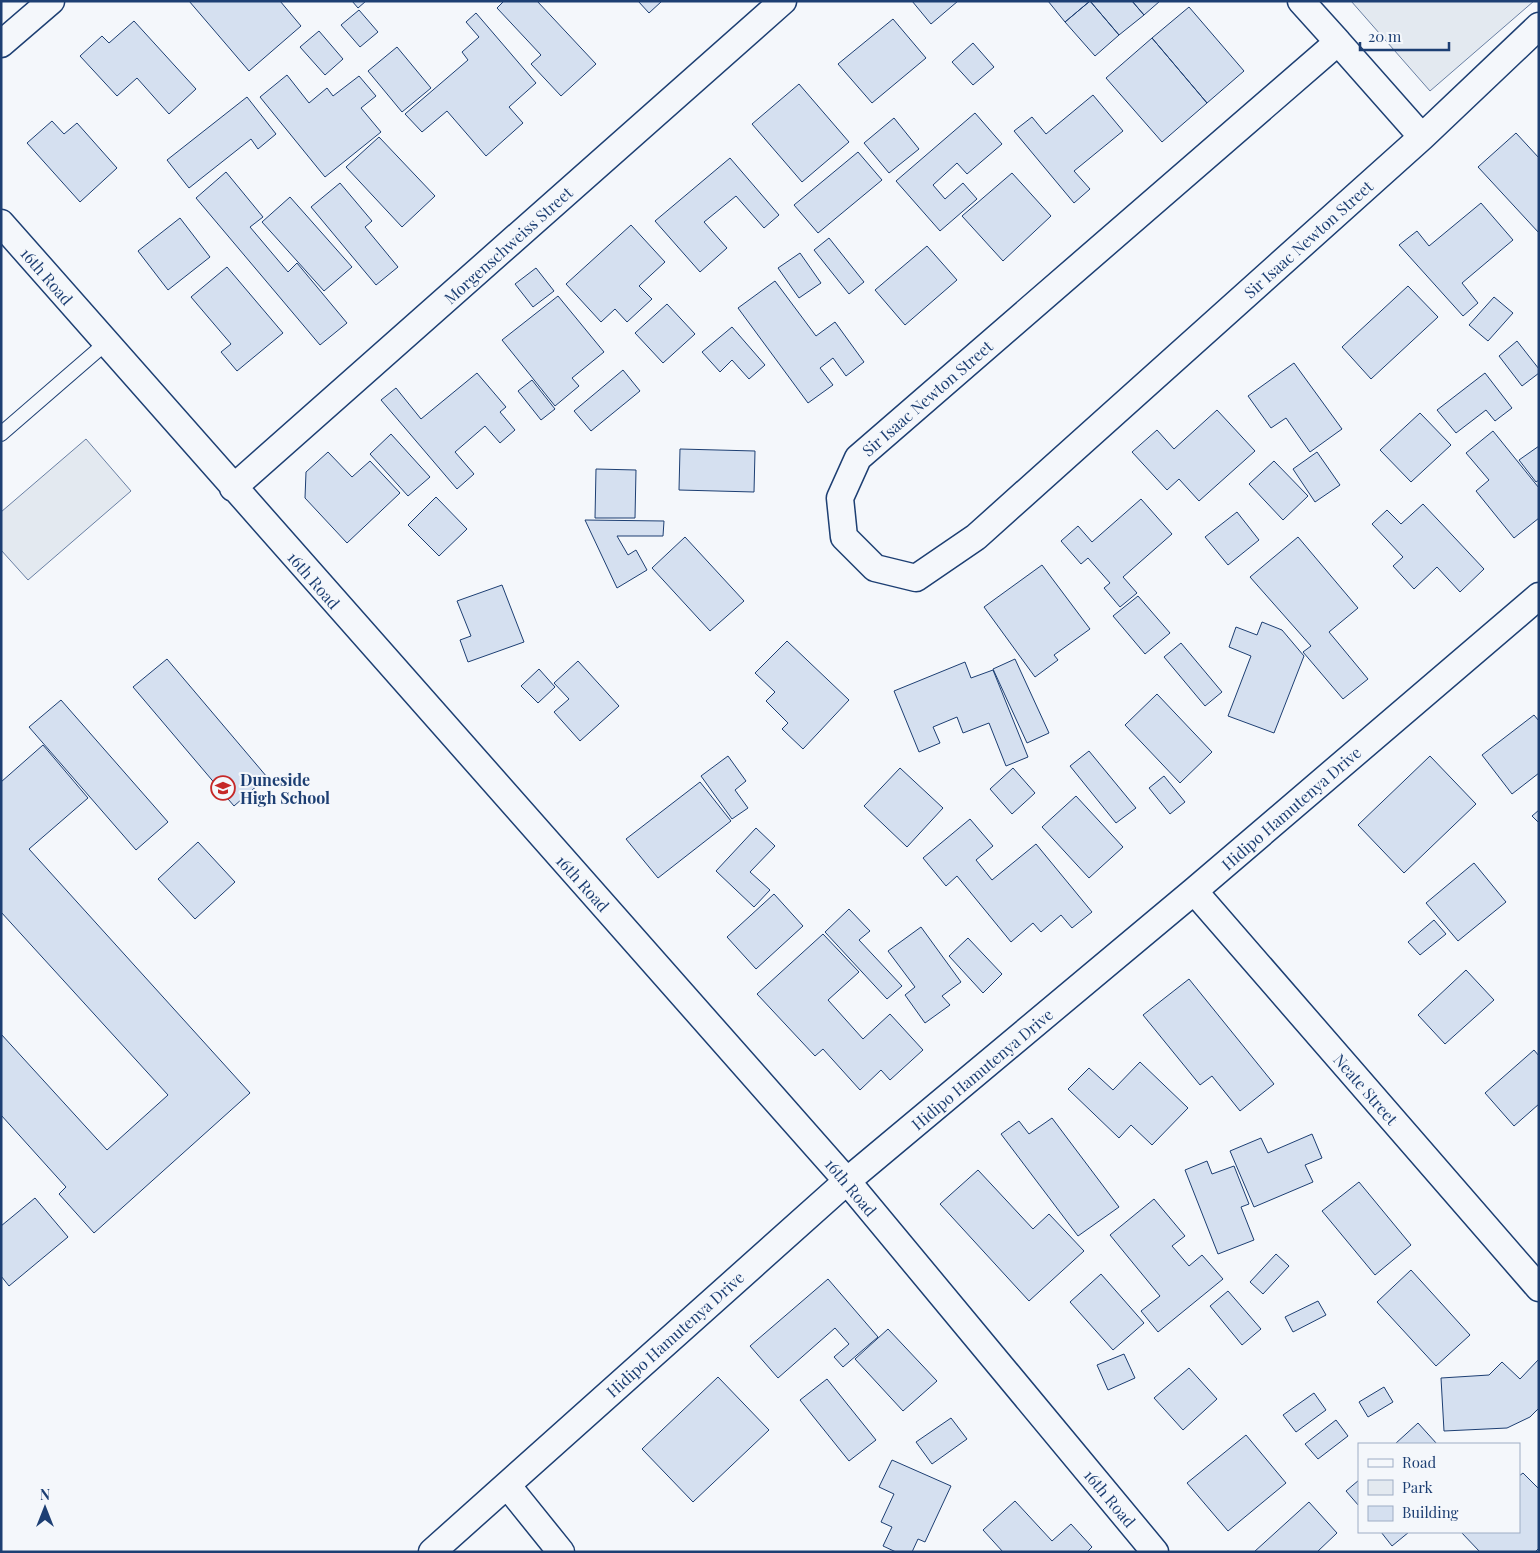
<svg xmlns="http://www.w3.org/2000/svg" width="1540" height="1553" viewBox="0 0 1540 1553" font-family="'Playfair Display',serif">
  <rect width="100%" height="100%" fill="#f4f7fb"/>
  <!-- green -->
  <path fill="#e3e9f0" stroke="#687fa3" d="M 1351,1 L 1534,1 L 1430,91 Z
    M 86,439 L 131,491 L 28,580 L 1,550 L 1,512 Z"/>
  <!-- building -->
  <path fill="#d5e0f0" stroke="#1d3f73" d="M 189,1 L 280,1 L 301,26 L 249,71 Z
    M 352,1 L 366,1 L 358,8 Z
    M 504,1 L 537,1 L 596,64 L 561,96 L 531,64 L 541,55 L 497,8 Z
    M 638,1 L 662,1 L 649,13 Z
    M 912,1 L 958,1 L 931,24 Z
    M 1048,1 L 1090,1 L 1065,22 Z
    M 1090,1 L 1119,35 L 1095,56 L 1065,22 Z
    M 1090,1 L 1132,1 L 1144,15 L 1119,35 Z
    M 1132,1 L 1160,1 L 1144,15 Z
    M 1189,7 L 1244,71 L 1207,103 L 1152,38 Z
    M 359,10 L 378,32 L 360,47 L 341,25 Z
    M 476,13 L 536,83 L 509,107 L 523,123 L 486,156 L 447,111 L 422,132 L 405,114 L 468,60 L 462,52 L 479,37 L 466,22 Z
    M 893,19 L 926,58 L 872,103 L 838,64 Z
    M 134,21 L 196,89 L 169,114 L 137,78 L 117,96 L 80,56 L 102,36 L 109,43 Z
    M 319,31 L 343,59 L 325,75 L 300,47 Z
    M 1152,38 L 1207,103 L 1162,142 L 1106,78 Z
    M 973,43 L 994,67 L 973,85 L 952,62 Z
    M 397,47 L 431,88 L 402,112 L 368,71 Z
    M 287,75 L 309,103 L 327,88 L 333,96 L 359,76 L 376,96 L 361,108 L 381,132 L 325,177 L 260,97 Z
    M 799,84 L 849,142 L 802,182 L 752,124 Z
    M 1093,95 L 1123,131 L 1074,171 L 1090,189 L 1074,203 L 1014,131 L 1032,117 L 1046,134 Z
    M 247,97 L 276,134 L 258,149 L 251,139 L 189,188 L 167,160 Z
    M 975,113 L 1002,144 L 967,174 L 957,163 L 933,185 L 945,199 L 963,183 L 977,199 L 940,231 L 896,181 Z
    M 894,118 L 919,149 L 889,173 L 864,143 Z
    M 52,121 L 64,134 L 77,123 L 117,168 L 80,202 L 27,143 Z
    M 1516,133 L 1539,158 L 1539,233 L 1478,167 Z
    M 379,137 L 435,196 L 402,227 L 346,167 Z
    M 858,152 L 882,180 L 818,233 L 794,205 Z
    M 730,158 L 779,215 L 764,228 L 736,196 L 704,222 L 727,248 L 700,272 L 655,221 Z
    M 226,172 L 263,217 L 250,227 L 288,272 L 297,263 L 347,323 L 320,345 L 196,198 Z
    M 1012,173 L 1051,216 L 1003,261 L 962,216 Z
    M 340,183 L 372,221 L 365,227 L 398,267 L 376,285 L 311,207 Z
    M 290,197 L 352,267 L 324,291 L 262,222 Z
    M 1481,203 L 1513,240 L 1462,283 L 1478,303 L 1463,316 L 1399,245 L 1417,231 L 1429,246 Z
    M 180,218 L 210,257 L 168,290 L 138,251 Z
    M 631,225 L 665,262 L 639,286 L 652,299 L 627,322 L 615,309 L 601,322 L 566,284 Z
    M 829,238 L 864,282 L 849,294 L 814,250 Z
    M 927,246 L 957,280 L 905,325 L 875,290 Z
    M 800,253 L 821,283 L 799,298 L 778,268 Z
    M 227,267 L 283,333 L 237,371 L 221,352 L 231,344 L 191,297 Z
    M 536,268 L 554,291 L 533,307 L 515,284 Z
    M 775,281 L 816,336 L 835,322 L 864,362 L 846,376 L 833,358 L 820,368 L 833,385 L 808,403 L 738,308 Z
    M 1408,286 L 1438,317 L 1371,379 L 1342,347 Z
    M 558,296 L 604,352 L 572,378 L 579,386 L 555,406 L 502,340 Z
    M 1494,297 L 1513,313 L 1488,341 L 1469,325 Z
    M 667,304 L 695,334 L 663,363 L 635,333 Z
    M 732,327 L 765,365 L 749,379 L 732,360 L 720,372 L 702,352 Z
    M 1517,341 L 1539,369 L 1539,373 L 1522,386 L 1499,356 Z
    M 1294,363 L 1342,429 L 1310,452 L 1286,418 L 1271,428 L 1248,396 Z
    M 623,370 L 640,391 L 591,431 L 574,411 Z
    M 477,373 L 506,407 L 500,412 L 515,430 L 500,443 L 485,426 L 455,452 L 474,474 L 457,489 L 381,400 L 396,388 L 421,419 Z
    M 1485,373 L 1512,408 L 1495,421 L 1486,410 L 1456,433 L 1437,410 Z
    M 532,380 L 555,409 L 541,420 L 518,391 Z
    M 1217,410 L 1255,451 L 1199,501 L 1179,479 L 1167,490 L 1132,452 L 1157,430 L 1174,449 Z
    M 1420,413 L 1451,445 L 1411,482 L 1380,450 Z
    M 1493,431 L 1539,488 L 1539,518 L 1514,538 L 1476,491 L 1489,480 L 1466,453 Z
    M 391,434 L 430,477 L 408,496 L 370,454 Z
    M 1539,446 L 1539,480 L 1536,482 L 1519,460 Z
    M 680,449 L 755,451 L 754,492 L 679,490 Z
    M 328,452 L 352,477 L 370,461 L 400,493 L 347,543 L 305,498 L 306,472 Z
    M 1317,452 L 1340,485 L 1315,502 L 1293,469 Z
    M 1274,461 L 1308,496 L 1283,520 L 1249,484 Z
    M 596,469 L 636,470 L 635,518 L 595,518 Z
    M 436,497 L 467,529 L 439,556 L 408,525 Z
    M 1141,499 L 1172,534 L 1123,577 L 1137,593 L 1120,607 L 1104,588 L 1110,583 L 1088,558 L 1081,564 L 1061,541 L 1078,526 L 1092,542 Z
    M 1423,504 L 1484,569 L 1460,592 L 1437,567 L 1414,589 L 1393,566 L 1403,557 L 1372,524 L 1387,510 L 1401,524 Z
    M 1237,512 L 1259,540 L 1228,565 L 1205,537 Z
    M 585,520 L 664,521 L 663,536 L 617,536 L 628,555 L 636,550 L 647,570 L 617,588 Z
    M 685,537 L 744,601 L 710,631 L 652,568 Z
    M 1298,537 L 1358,608 L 1329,632 L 1368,679 L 1343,699 L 1303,652 L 1311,646 L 1250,577 Z
    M 1042,565 L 1090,629 L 1054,655 L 1058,660 L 1035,677 L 984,607 Z
    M 502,585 L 524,642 L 468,662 L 460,640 L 471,636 L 457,601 Z
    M 1138,596 L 1170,633 L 1145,654 L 1113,616 Z
    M 1262,622 L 1282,630 L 1304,656 L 1274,733 L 1228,716 L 1251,656 L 1229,647 L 1236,627 L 1257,635 Z
    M 787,641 L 849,700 L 803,749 L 782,729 L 788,723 L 766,701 L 775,692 L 755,673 Z
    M 1181,643 L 1222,692 L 1205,706 L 1164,657 Z
    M 167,659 L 267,777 L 234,806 L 133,687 Z
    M 1015,659 L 1049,733 L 1027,743 L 993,669 Z
    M 578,661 L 619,706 L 580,741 L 554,712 L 569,699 L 554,683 Z
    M 965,662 L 971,678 L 993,670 L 1028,757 L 1006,766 L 989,723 L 963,733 L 957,717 L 933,727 L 940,743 L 919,752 L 894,691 Z
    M 539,669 L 555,687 L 538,703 L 521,686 Z
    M 1157,694 L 1212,752 L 1180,783 L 1125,725 Z
    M 61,700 L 168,822 L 136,850 L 29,727 Z
    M 1534,715 L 1539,721 L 1539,773 L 1512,794 L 1482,755 Z
    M 43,745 L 88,798 L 29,849 L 250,1093 L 94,1233 L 59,1194 L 66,1187 L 1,1115 L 1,1034 L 107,1150 L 168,1095 L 1,912 L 1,782 Z
    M 1089,751 L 1136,808 L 1116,823 L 1070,766 Z
    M 728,756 L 746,781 L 735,790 L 748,808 L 732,819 L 701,776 Z
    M 1430,756 L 1476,804 L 1404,873 L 1358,825 Z
    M 900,768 L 943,808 L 907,847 L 864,806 Z
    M 1013,768 L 1035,793 L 1012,814 L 990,789 Z
    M 1164,776 L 1185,802 L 1170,814 L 1149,788 Z
    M 700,782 L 731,821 L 658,878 L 626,839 Z
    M 1076,796 L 1123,847 L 1089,878 L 1042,827 Z
    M 1539,810 L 1539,823 L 1532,816 Z
    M 970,819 L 993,846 L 976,860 L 992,880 L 1036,844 L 1092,912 L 1072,928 L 1061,915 L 1041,932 L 1033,923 L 1011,942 L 957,876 L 946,886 L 923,858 Z
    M 756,828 L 775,846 L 750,872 L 770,890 L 754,907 L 716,871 Z
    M 198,842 L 235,882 L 195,919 L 158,879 Z
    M 1474,863 L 1506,902 L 1458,941 L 1426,903 Z
    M 774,894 L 803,926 L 756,969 L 727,937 Z
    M 849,909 L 870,931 L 859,940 L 902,986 L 887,999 L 825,932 Z
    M 1434,920 L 1446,934 L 1420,955 L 1408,942 Z
    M 921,927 L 961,982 L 942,996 L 950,1005 L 925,1023 L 905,995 L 915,987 L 888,951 Z
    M 823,934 L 859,972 L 828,1000 L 863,1039 L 890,1014 L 923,1050 L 890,1080 L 881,1070 L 860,1090 L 823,1049 L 815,1056 L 757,994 Z
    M 968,938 L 1002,974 L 983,993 L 949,956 Z
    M 1466,970 L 1494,1000 L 1445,1044 L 1418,1015 Z
    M 1189,979 L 1274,1084 L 1240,1111 L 1212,1076 L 1200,1085 L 1143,1015 Z
    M 1534,1050 L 1539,1056 L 1539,1104 L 1514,1126 L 1485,1093 Z
    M 1140,1062 L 1188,1108 L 1152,1145 L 1131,1125 L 1119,1138 L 1068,1089 L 1089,1068 L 1113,1090 Z
    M 1052,1118 L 1119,1207 L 1078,1236 L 1001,1134 L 1019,1121 L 1029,1134 Z
    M 1312,1134 L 1322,1158 L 1305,1165 L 1313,1182 L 1254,1207 L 1230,1151 L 1261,1138 L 1268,1153 Z
    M 1207,1161 L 1212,1174 L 1234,1166 L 1249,1204 L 1241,1207 L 1254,1240 L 1218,1254 L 1185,1170 Z
    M 978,1170 L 1033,1229 L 1049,1214 L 1084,1251 L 1029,1301 L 940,1204 Z
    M 1359,1182 L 1411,1245 L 1375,1275 L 1322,1211 Z
    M 35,1198 L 68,1237 L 9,1286 L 1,1276 L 1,1226 Z
    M 1154,1199 L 1185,1236 L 1172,1246 L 1189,1266 L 1202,1255 L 1223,1279 L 1158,1332 L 1141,1311 L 1160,1296 L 1110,1235 Z
    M 1276,1254 L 1289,1266 L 1263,1294 L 1250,1282 Z
    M 1411,1270 L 1470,1335 L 1436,1366 L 1377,1302 Z
    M 1101,1274 L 1144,1323 L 1113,1350 L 1070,1302 Z
    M 828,1279 L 878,1337 L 843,1367 L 834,1357 L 849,1344 L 835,1328 L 778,1378 L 750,1346 Z
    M 1228,1291 L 1261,1329 L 1242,1345 L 1210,1306 Z
    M 1318,1301 L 1326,1315 L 1293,1332 L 1285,1317 Z
    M 888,1329 L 937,1381 L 903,1411 L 855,1359 Z
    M 1124,1354 L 1135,1378 L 1108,1390 L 1097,1365 Z
    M 1539,1359 L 1539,1408 L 1530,1417 L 1507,1428 L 1444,1431 L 1441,1378 L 1489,1375 L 1502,1362 L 1520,1379 Z
    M 1189,1368 L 1217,1399 L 1183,1430 L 1154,1398 Z
    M 718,1377 L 769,1430 L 693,1502 L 642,1449 Z
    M 827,1379 L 876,1440 L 849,1461 L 800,1400 Z
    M 1384,1387 L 1393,1402 L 1368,1417 L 1359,1402 Z
    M 1314,1393 L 1326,1410 L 1296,1432 L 1283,1415 Z
    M 951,1418 L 967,1439 L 932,1464 L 916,1442 Z
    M 1336,1420 L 1348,1436 L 1318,1459 L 1305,1444 Z
    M 1418,1423 L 1437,1444 L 1395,1444 Z
    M 1246,1435 L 1286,1483 L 1228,1531 L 1187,1483 Z
    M 892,1460 L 951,1486 L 925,1542 L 918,1539 L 912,1552 L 896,1552 L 883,1546 L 892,1527 L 881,1522 L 894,1494 L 879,1487 Z
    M 1523,1473 L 1539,1489 L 1539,1548 L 1535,1552 L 1480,1552 L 1461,1532 L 1519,1532 L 1519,1476 Z
    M 1359,1480 L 1359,1506 L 1346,1491 Z
    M 1015,1501 L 1052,1541 L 1071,1524 L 1092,1547 L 1087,1552 L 1003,1552 L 983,1530 Z
    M 1309,1502 L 1337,1533 L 1317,1552 L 1254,1552 Z
    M 1381,1532 L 1409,1532 L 1392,1546 Z"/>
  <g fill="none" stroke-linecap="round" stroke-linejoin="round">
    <!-- lane casing -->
    <g stroke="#1d3f73" stroke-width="16">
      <path id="lane" d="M 1,434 L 106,343"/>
    </g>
    <!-- street casing -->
    <g stroke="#1d3f73" stroke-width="29">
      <path id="street" d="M 1301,1 L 1338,42 L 858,458 L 840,498 L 844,537 L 875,568 L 916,578 L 976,537 L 1422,137 L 1539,26
        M 1338,42 L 1422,137
        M 1,44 L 51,1
        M 1,223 L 847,1181 L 1155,1552
        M 233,488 L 783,1
        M 1194,891 L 1539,1288
        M 507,1485 L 561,1552
        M 432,1552 L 847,1181 L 1194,891 L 1539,596"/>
    </g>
    <!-- lane -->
    <use href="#lane" stroke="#f4f7fb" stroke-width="14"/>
    <!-- street -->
    <use href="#street" stroke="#f4f7fb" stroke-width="26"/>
  </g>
  <!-- icons -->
  <defs>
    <g id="school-ring" transform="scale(1.25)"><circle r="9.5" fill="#f4f7fb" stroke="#c62828" stroke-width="1.5"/><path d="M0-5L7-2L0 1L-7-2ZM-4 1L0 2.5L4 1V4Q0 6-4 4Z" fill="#c62828"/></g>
  </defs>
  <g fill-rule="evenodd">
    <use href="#school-ring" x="223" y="788"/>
  </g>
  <g text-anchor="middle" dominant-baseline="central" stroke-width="4" stroke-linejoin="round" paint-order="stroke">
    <!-- street labels -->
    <g font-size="16" fill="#1d3f73" stroke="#f4f7fb">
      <text transform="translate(1308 239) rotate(-42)">Sir Isaac Newton Street</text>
      <text transform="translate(508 245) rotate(-42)">Morgenschweiss Street</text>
      <text transform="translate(47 276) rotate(49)">16th Road</text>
      <text transform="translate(927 398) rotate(-41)">Sir Isaac Newton Street</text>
      <text transform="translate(314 580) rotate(49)">16th Road</text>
      <text transform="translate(1291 808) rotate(-41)">Hidipo Hamutenya Drive</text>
      <text transform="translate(583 883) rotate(48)">16th Road</text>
      <text transform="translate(982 1069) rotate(-40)">Hidipo Hamutenya Drive</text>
      <text transform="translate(1366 1089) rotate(49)">Neate Street</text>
      <text transform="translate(851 1187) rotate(50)">16th Road</text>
      <text transform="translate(675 1334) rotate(-42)">Hidipo Hamutenya Drive</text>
      <text transform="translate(1110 1498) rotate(50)">16th Road</text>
    </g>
    <!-- poi labels -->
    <g font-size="16" font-weight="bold" fill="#1d3f73" stroke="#f4f7fb" text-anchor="start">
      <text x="240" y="779">Duneside<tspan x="240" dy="18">High School</tspan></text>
    </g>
  </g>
  <!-- border -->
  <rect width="1540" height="1553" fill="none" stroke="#1d3f73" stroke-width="5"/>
  <!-- legend -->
  <rect x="1358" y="1443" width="162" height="90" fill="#f4f7fb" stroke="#9eadc5"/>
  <rect x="1368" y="1459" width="25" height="8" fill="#f4f7fb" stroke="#9eadc5"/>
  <text x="1402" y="1468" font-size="15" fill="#1d3f73">Road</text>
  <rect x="1368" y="1480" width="25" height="15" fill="#e3e9f0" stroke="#9eadc5"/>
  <text x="1402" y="1493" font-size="15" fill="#1d3f73">Park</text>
  <rect x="1368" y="1506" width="25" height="15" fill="#d5e0f0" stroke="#9eadc5"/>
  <text x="1402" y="1518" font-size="15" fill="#1d3f73">Building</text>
  <!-- north arrow -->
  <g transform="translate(45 1508)" stroke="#f4f7fb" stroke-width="4" paint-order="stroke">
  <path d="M0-4L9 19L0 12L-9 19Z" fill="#1d3f73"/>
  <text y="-8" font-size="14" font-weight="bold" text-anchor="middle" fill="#1d3f73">N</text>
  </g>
  <!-- scale -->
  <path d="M1360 42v8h89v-8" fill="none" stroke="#1d3f73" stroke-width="2.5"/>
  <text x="1368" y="42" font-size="15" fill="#1d3f73" stroke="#f4f7fb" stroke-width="4" paint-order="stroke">20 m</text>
</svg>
